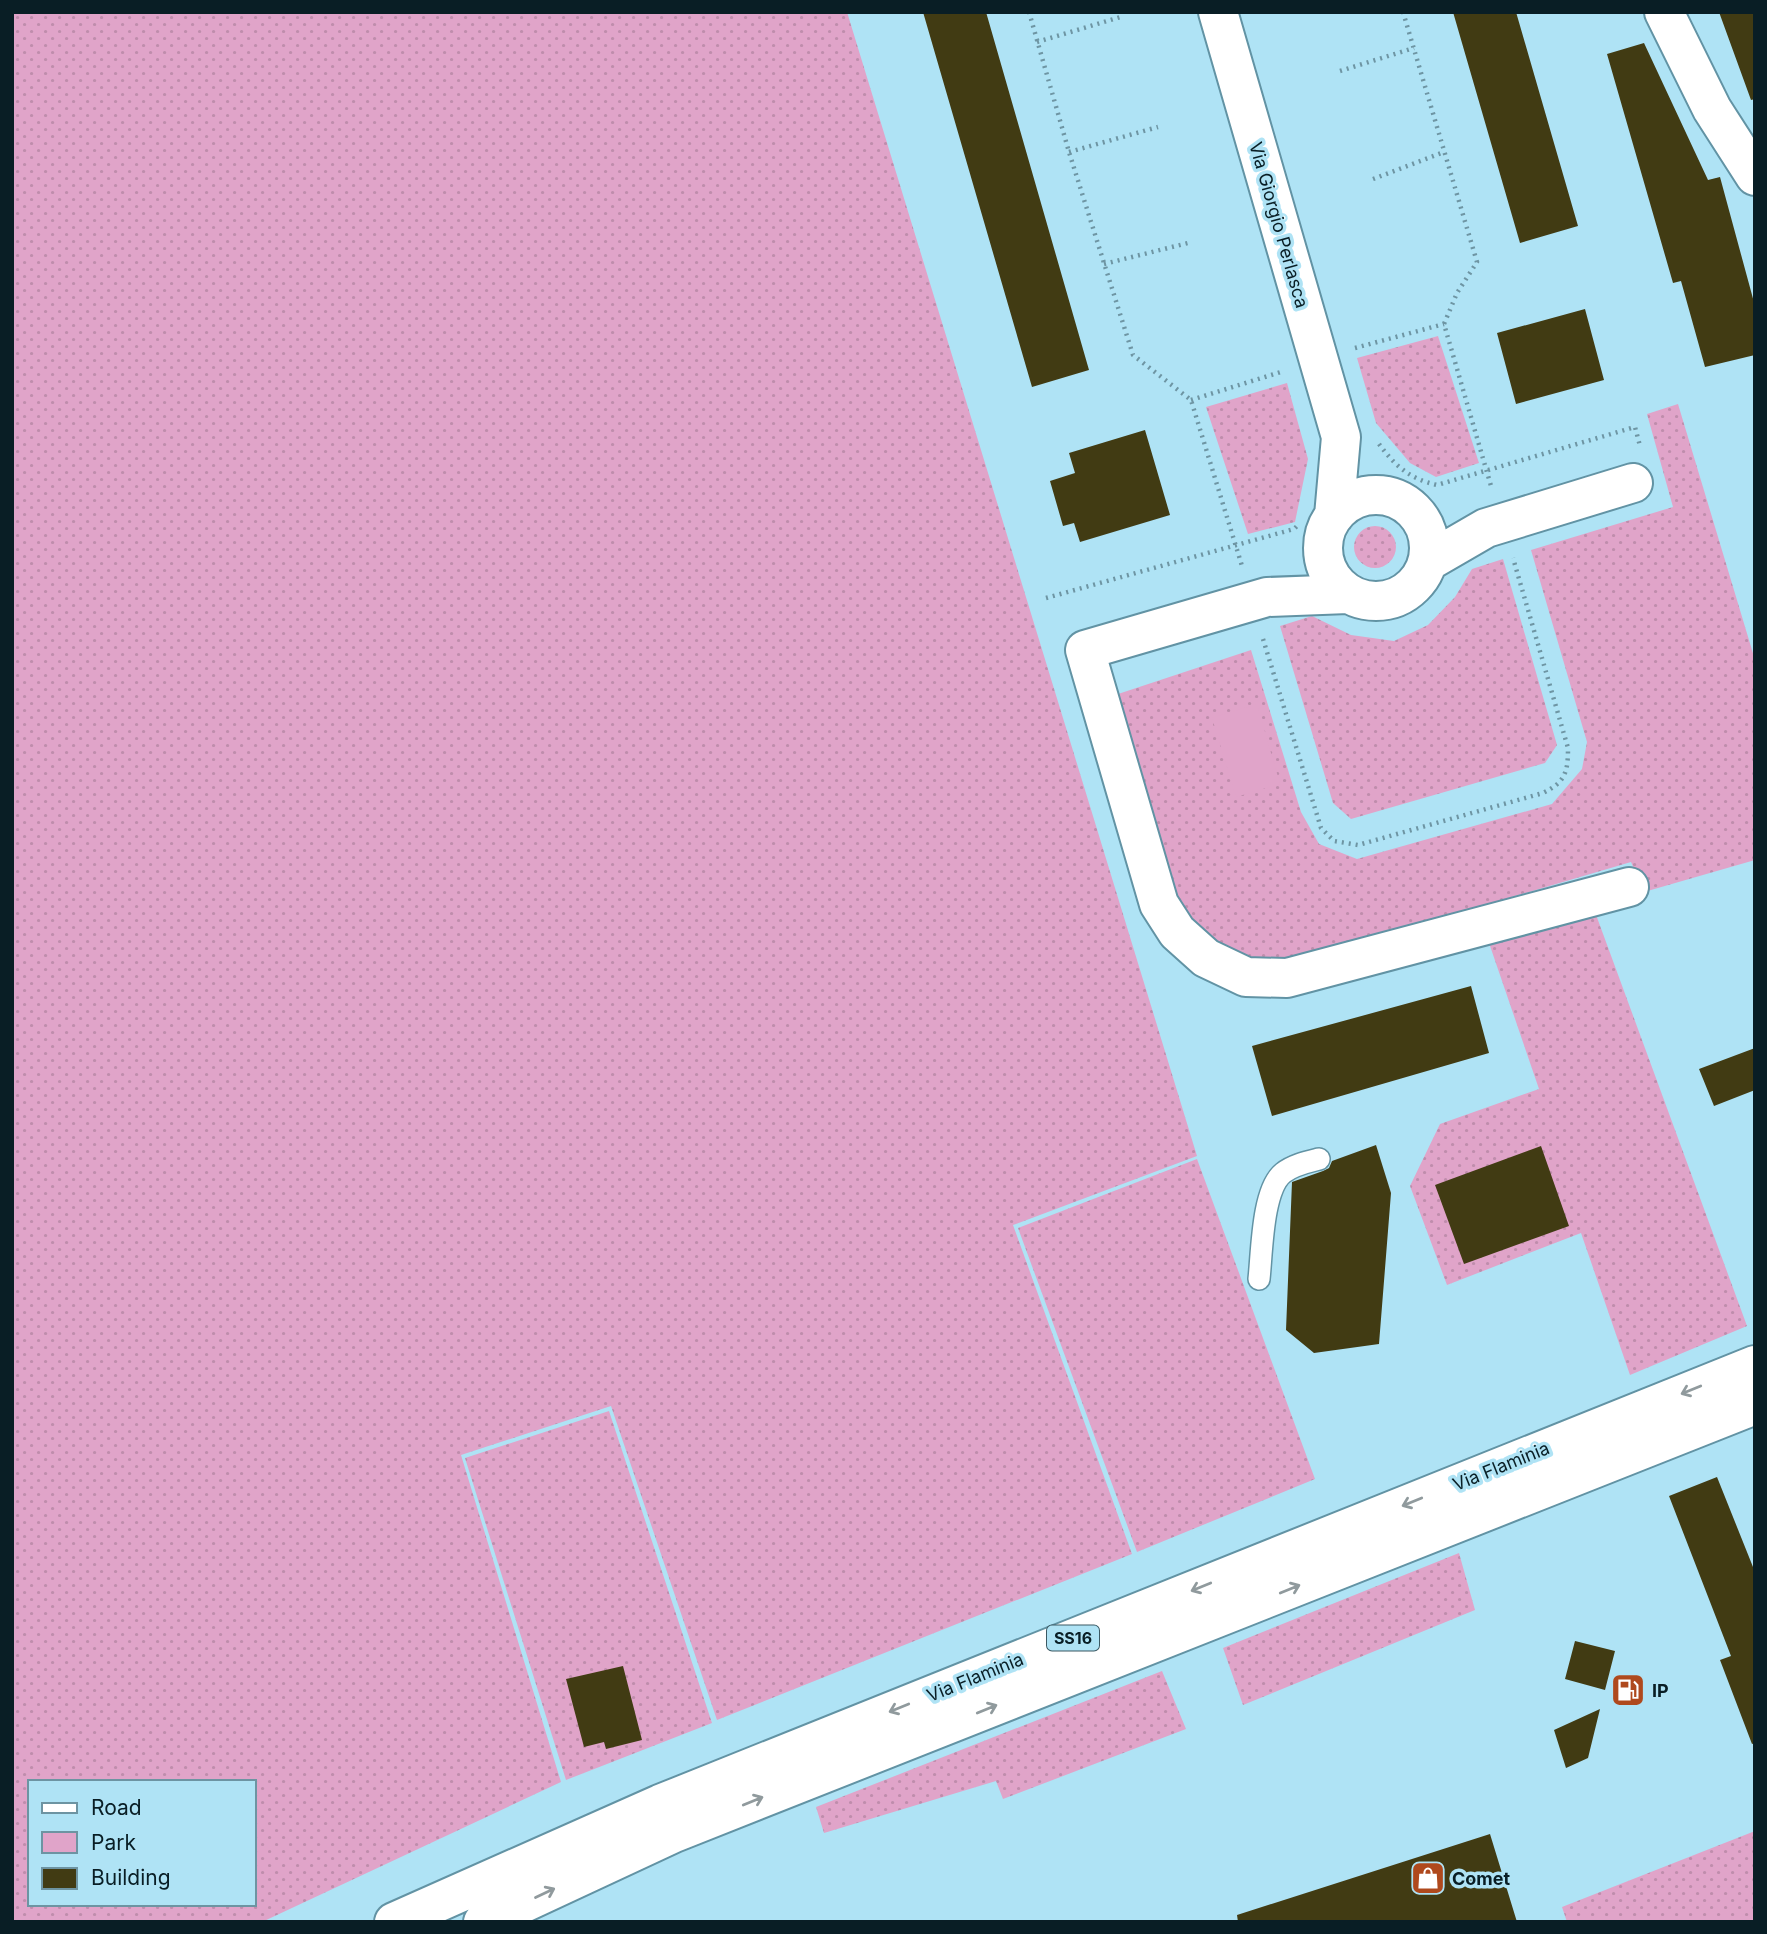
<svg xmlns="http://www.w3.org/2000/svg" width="1767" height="1934" viewBox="0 0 1767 1934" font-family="Inter,sans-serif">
  <defs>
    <pattern id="green-dots" width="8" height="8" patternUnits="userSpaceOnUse" patternTransform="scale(1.75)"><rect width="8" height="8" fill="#e0a4c9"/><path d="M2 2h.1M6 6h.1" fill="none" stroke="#bf8dac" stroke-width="1.8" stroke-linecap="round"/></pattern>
  </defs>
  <rect width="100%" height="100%" fill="#afe3f5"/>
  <!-- green -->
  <path fill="url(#green-dots)" fill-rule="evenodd" d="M 12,12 L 847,12 L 1197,1156 L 1013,1225 L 1132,1554 L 717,1720 L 611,1406 L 461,1455 L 561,1782 L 262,1922 L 12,1922 ZM 30,1782 L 254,1782 L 254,1904 L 30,1904 Z
    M 1438,336 L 1479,463 L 1436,477 L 1410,463 L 1376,423 L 1357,358 Z
    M 1287,383 L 1308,459 L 1295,522 L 1248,534 L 1206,407 Z
    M 1678,404 L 1755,660 L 1755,860 L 1644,892 L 1631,862 L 1290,962 L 1253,961 L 1214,942 L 1189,919 L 1170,893 L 1112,696 L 1251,650 L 1301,812 L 1319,844 L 1357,859 L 1552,804 L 1582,769 L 1587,742 L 1531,550 L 1673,507 L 1647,414 Z
    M1354 547a21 21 0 1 1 42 0a21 21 0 1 1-42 0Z
    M 1503,559 L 1557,745 L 1545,763 L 1351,819 L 1333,803 L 1280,626 L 1312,616 L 1351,635 L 1394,641 L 1428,625 L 1455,597 L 1472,569 Z
    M 1595,912 L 1747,1326 L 1630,1375 L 1581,1233 L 1447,1285 L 1410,1186 L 1440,1124 L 1539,1089 L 1488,940 Z
    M 1197,1159 L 1315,1479 L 1137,1552 L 1018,1228 Z
    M 609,1411 L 712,1723 L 566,1780 L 465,1458 Z
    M 1459,1553 L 1475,1610 L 1243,1705 L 1223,1648 Z
    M 1162,1671 L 1186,1729 L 1003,1799 L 996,1781 L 824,1833 L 816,1807 Z
    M 1755,1831 L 1755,1922 L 1567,1922 L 1562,1907 Z"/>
  <!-- pitch -->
  <path fill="#e0a4c9" d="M 1257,704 L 1280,784 L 1236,797 L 1212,718 Z"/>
  <!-- building -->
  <path fill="#413b13" d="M 923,12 L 986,12 L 1089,370 L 1032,387 Z
    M 1453,12 L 1516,12 L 1578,226 L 1520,243 Z
    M 1719,12 L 1755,12 L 1755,99 L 1751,100 Z
    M 1644,43 L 1708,180 L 1720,177 L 1755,306 L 1755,355 L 1705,367 L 1681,281 L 1673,283 L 1607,54 Z
    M 1585,309 L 1604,380 L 1516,404 L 1497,333 Z
    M 1145,430 L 1170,515 L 1080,542 L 1074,523 L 1063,526 L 1050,481 L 1075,473 L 1069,453 Z
    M 1471,986 L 1489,1053 L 1272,1116 L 1252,1046 Z
    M 1755,1048 L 1755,1090 L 1714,1106 L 1699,1069 Z
    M 1376,1145 L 1391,1193 L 1379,1344 L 1314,1353 L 1286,1330 L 1292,1182 L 1323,1171 L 1329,1168 L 1332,1161 Z
    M 1541,1146 L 1569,1226 L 1464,1264 L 1435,1185 Z
    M 1717,1477 L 1755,1572 L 1755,1743 L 1752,1744 L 1720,1660 L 1731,1656 L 1669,1496 Z
    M 1575,1641 L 1615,1651 L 1605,1690 L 1565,1679 Z
    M 623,1666 L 642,1740 L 606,1749 L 604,1742 L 584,1747 L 566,1679 Z
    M 1600,1709 L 1588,1758 L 1566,1768 L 1554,1730 Z
    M 1490,1834 L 1517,1922 L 1238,1922 L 1237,1915 Z"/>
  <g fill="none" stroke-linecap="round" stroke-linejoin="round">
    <!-- lane casing -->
    <g stroke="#6293a4" stroke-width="24">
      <path id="lane" d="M 1259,1279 C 1262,1253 1262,1190 1283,1173 C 1293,1165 1307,1162 1319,1159"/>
    </g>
    <!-- street casing -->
    <g stroke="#6293a4" stroke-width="42">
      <path id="street" d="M 1218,12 L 1341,437 L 1334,516
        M 1664,12 L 1712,109 L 1755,176
        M1323 548a53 53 0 1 1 106 0a53 53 0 1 1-106 0Z
        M 1429,561 L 1486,528 L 1633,483
        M 1348,594 L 1267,597 L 1085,650 L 1159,904 L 1177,932 L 1206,958 L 1246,977 L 1287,978 L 1629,887"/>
    </g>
    <!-- primary casing -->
    <g stroke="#6293a4" stroke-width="42">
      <path id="primary" d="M 394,1922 L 660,1804 L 1755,1365
        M 483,1922 L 674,1833 L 1755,1405"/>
    </g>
    <!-- path -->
    <path stroke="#6e95a3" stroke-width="4.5" stroke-dasharray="2 5" stroke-linecap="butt" d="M 1029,12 L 1069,152 L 1133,355 L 1191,400 L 1242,566
      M 1403,12 L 1477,262 L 1457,293 L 1444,324 L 1491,486
      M 1037,42 L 1124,16
      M 1340,71 L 1414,48
      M 1069,152 L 1158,127
      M 1373,179 L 1444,152
      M 1104,264 L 1192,242
      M 1355,348 L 1444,324
      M 1191,400 L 1284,371
      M 1379,444 C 1395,466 1410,479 1437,485 L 1635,427 L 1640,446
      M 1046,598 L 1294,529 L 1297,526
      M 1263,639 L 1321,828 L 1334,841 L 1358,845 L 1543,793 C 1565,782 1568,773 1568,748 L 1513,558"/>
    <!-- lane -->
    <use href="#lane" stroke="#fff" stroke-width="21"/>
    <!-- street -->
    <use href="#street" stroke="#fff" stroke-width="38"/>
    <!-- primary -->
    <use href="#primary" stroke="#fff" stroke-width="38"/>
  </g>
  <!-- one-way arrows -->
  <defs><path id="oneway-shaft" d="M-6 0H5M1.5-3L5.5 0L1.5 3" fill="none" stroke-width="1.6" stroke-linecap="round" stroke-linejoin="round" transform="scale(1.75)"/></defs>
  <g stroke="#909a9d">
    <use href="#oneway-shaft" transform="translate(1691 1390) rotate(158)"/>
    <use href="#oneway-shaft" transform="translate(1412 1502) rotate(158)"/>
    <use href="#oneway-shaft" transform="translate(1201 1587) rotate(158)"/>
    <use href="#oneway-shaft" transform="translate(1290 1589) rotate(-22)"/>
    <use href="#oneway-shaft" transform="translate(899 1708) rotate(158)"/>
    <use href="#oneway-shaft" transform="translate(987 1709) rotate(-22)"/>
    <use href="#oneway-shaft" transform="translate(753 1801) rotate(-22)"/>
    <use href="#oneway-shaft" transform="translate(545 1893) rotate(-25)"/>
  </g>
  <!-- icons -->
  <defs>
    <g id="fuel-square" transform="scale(1.75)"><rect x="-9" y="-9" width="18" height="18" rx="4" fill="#af491d" stroke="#afe3f5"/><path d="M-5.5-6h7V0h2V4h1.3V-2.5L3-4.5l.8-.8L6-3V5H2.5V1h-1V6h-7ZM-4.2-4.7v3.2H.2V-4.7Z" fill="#fff"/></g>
    <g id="shop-square" transform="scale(1.75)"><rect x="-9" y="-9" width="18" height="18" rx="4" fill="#af491d" stroke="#afe3f5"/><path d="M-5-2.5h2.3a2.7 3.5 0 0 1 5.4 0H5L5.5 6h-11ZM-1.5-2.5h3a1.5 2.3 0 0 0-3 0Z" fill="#fff"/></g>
  </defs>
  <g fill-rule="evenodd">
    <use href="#fuel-square" x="1628" y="1690"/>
    <use href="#shop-square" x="1428" y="1878"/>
  </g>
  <g text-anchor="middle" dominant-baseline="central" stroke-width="7" stroke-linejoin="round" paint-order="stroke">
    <!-- shield labels -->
    <rect fill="#afe3f5" stroke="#3b5963" stroke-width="2" x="1047" y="1625.5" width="52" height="25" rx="5"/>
    <g font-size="16" font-weight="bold" fill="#091e25">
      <text x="1073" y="1638">SS16</text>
    </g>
    <!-- street labels -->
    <g font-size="18" fill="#091e25" stroke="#afe3f5">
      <text transform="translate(1279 225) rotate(74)">Via Giorgio Perlasca</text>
      <text transform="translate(1501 1466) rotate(-22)">Via Flaminia</text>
      <text transform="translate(975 1677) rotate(-22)">Via Flaminia</text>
    </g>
    <!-- poi labels -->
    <g font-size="18" font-weight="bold" fill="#091e25" stroke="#afe3f5" text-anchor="start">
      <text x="1652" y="1690">IP</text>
      <text x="1452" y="1878">Comet</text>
    </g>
  </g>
  <!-- border -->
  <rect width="1767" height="1934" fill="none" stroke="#091e25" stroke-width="28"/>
  <!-- legend -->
  <rect x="28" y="1780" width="228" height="126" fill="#afe3f5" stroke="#6d94a2" stroke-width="2"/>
  <rect x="42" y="1803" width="35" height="10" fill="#ffffff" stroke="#6d94a2" stroke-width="2"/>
  <text x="91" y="1815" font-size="21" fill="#091e25">Road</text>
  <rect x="42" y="1832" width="35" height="21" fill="#e0a4c9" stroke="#6d94a2" stroke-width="2"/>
  <text x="91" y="1850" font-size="21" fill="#091e25">Park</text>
  <rect x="42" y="1868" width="35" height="21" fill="#413b13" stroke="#6d94a2" stroke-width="2"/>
  <text x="91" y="1885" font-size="21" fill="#091e25">Building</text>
</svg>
